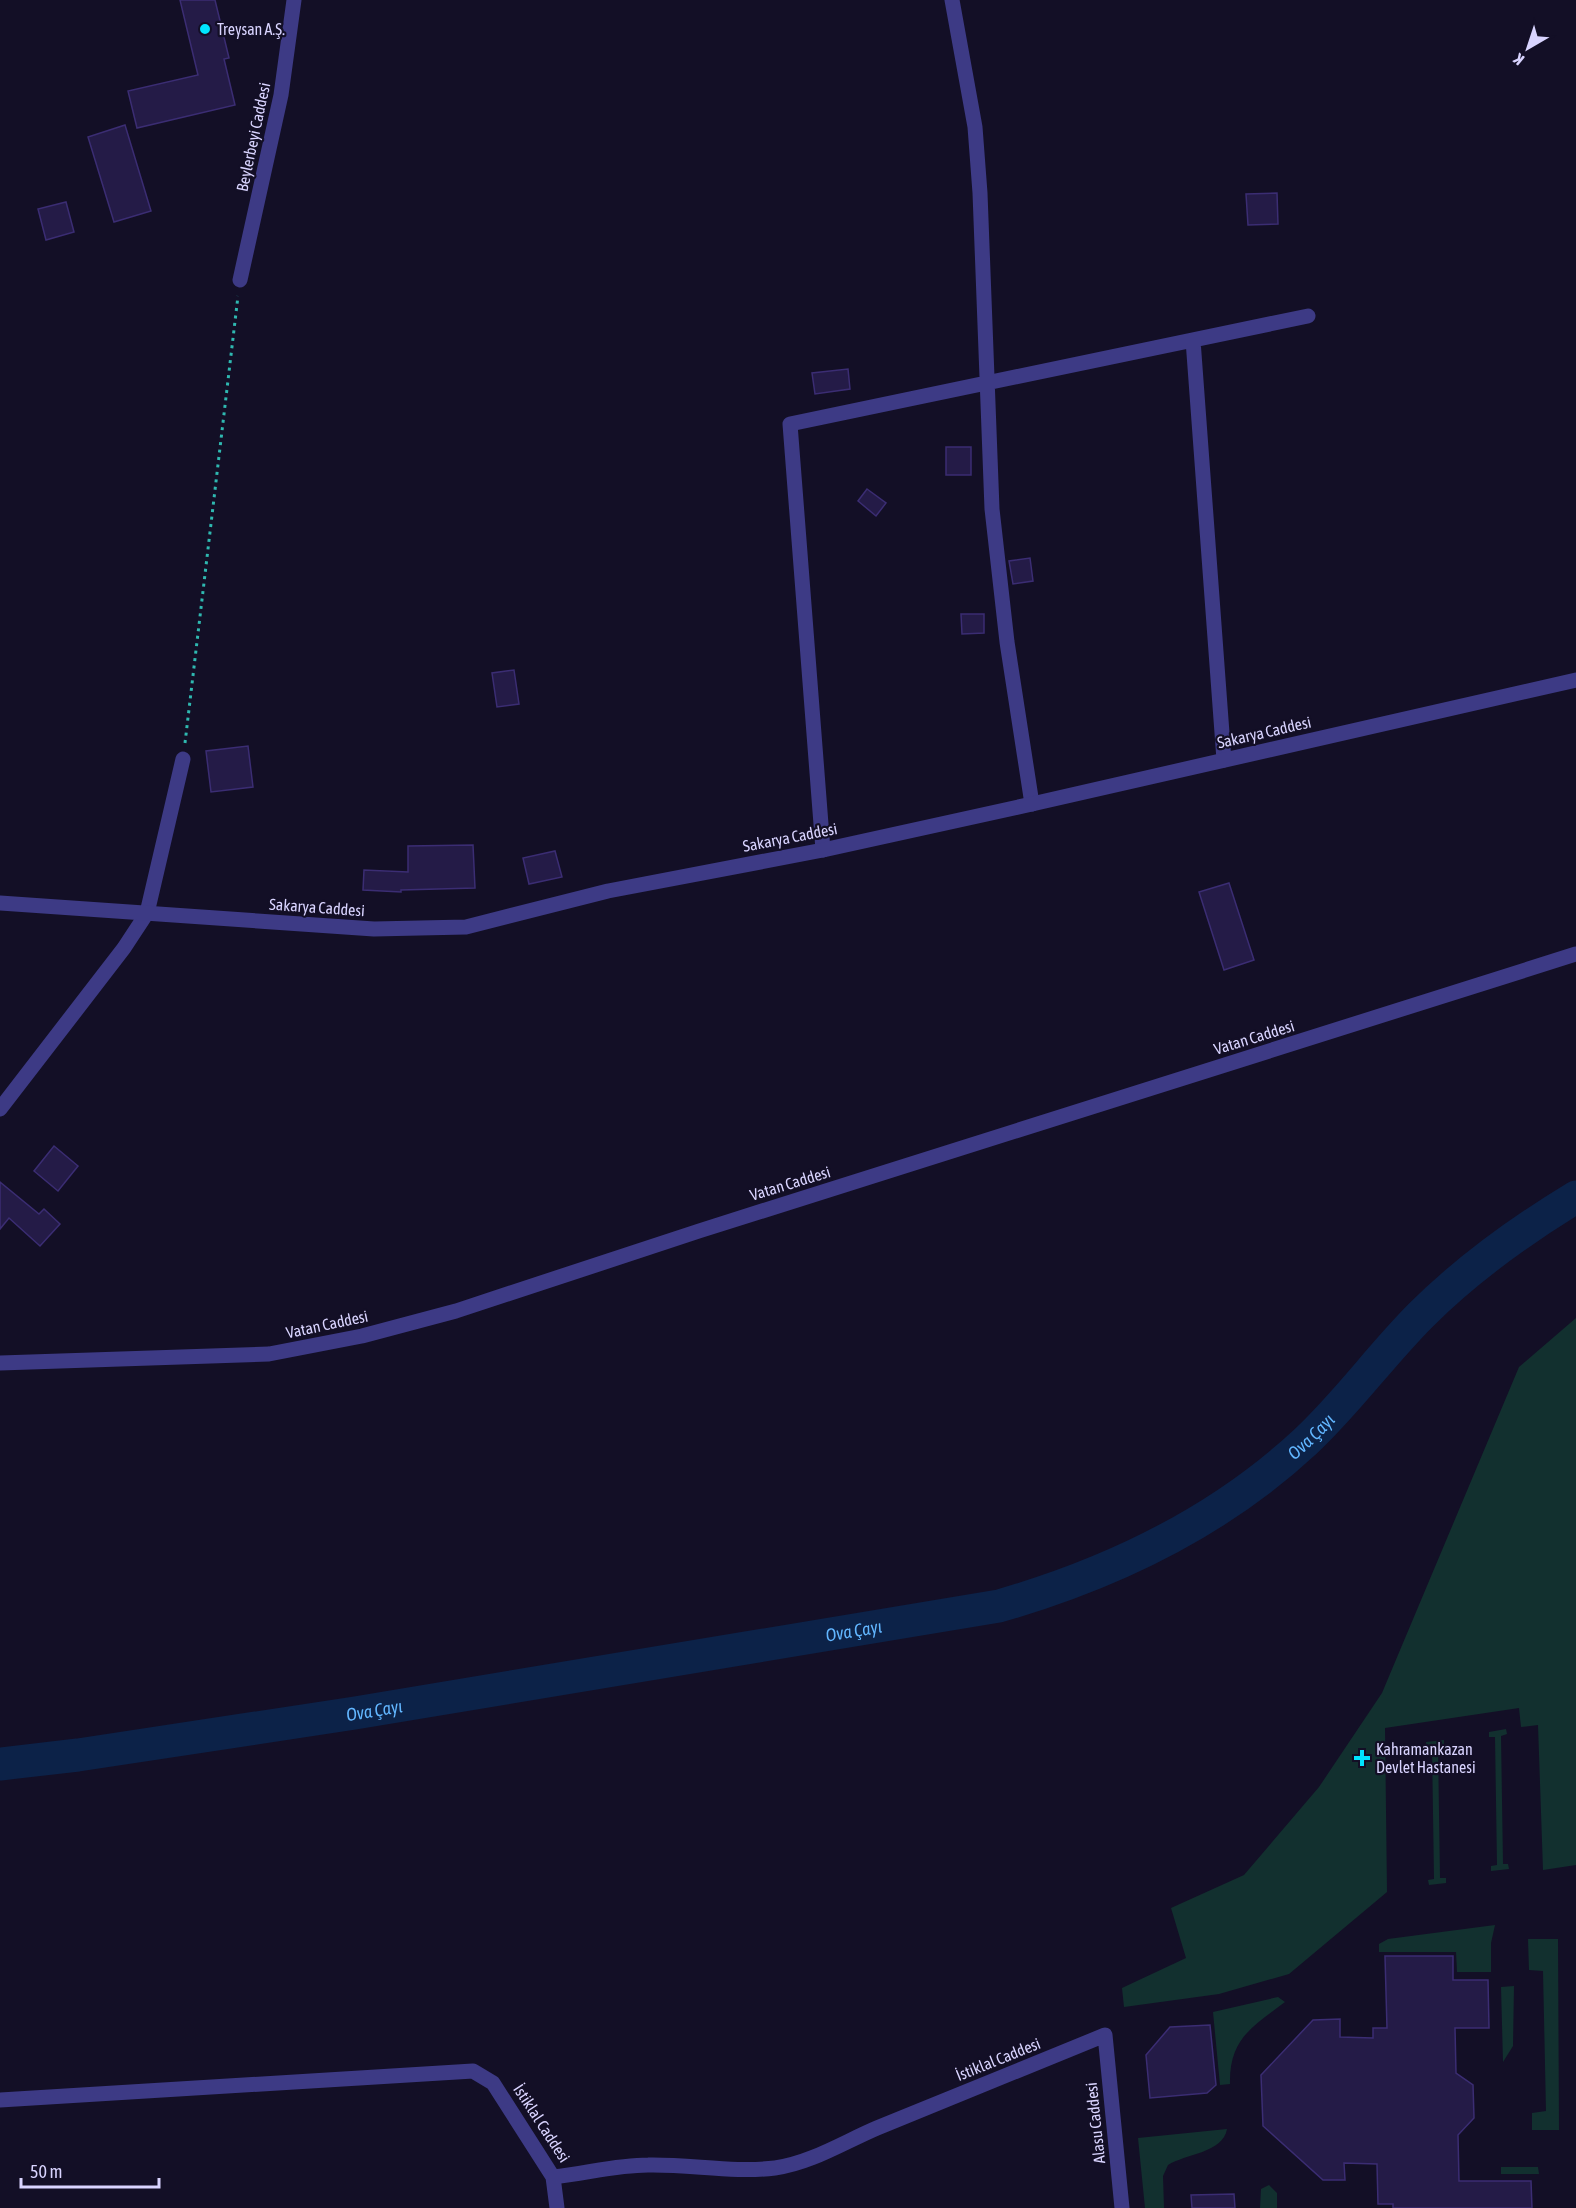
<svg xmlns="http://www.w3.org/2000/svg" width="1576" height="2208" viewBox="0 0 1576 2208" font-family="'Asap Condensed',sans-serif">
  <rect width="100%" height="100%" fill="#130f26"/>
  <!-- green -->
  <path fill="#12302f" d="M 1576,1318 L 1576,1865 L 1543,1870 L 1538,1725 L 1521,1727 L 1519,1708 L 1385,1728 L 1387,1892 L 1289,1974 L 1219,1994 L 1124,2007 L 1122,1988 L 1186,1958 L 1171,1908 L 1244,1875 L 1319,1787 L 1382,1693 L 1519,1367 Z
    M 1506,1729 L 1507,1734 L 1501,1736 L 1503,1864 L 1508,1864 L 1509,1869 L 1491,1871 L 1491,1866 L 1497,1865 L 1495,1737 L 1489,1737 L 1489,1732 Z
    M 1444,1740 L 1444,1745 L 1438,1746 L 1440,1878 L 1446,1878 L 1446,1883 L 1429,1885 L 1428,1880 L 1434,1879 L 1432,1747 L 1426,1748 L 1426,1742 Z
    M 1495,1925 L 1491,1943 L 1491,1972 L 1457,1972 L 1456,1952 L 1379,1952 L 1379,1944 L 1388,1939 Z
    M 1528,1939 L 1558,1939 L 1559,2130 L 1532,2130 L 1532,2113 L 1546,2111 L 1543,1971 L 1529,1970 Z
    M 1514,1986 L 1513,2046 L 1503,2062 L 1501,1987 Z
    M 1278,1997 L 1285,2002 C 1252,2027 1229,2039 1230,2084 L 1220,2085 L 1213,2012 Z
    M 1227,2129 C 1223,2153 1185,2154 1168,2165 L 1163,2176 L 1164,2208 L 1145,2208 L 1138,2138 Z
    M 1501,2167 L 1538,2167 L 1539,2174 L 1501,2174 Z
    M 1269,2185 L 1277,2193 L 1277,2208 L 1260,2208 L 1261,2189 Z"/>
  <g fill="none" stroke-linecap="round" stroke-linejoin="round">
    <!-- river -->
    <path stroke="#0c2248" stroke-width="33" id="s1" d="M 0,1764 L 78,1755 L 355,1713 L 999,1606 C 1110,1574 1219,1522 1305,1442 C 1347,1403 1380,1356 1421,1315 C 1467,1269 1520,1231 1576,1197"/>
  </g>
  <!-- building -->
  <path fill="#241b47" stroke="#3b2d73" stroke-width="1.5" d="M 180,0 L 215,0 L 229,58 L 224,59 L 235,105 L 137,128 L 128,91 L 198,75 Z
    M 125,125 L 151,211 L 114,222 L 88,137 Z
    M 1277,193 L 1278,224 L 1248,225 L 1246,194 Z
    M 66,202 L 74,232 L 46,240 L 38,209 Z
    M 848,369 L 850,389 L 815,394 L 812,373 Z
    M 946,447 L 971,447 L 971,475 L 946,475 Z
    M 867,489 L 886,503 L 876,516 L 858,501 Z
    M 1030,558 L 1033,581 L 1013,584 L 1009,561 Z
    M 961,614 L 984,614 L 984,633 L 962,634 Z
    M 514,670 L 519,704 L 497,707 L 492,673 Z
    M 248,746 L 253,787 L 211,792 L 206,751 Z
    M 473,845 L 475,888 L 401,890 L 401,892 L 363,890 L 364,870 L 408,872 L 408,846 Z
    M 555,851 L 562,877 L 529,884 L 523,858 Z
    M 1229,883 L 1254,960 L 1224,970 L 1199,892 Z
    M 54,1146 L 78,1166 L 58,1191 L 34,1171 Z
    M 0,1182 L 39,1214 L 44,1209 L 60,1224 L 40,1246 L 9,1218 L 0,1229 Z
    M 1385,1956 L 1453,1956 L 1453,1980 L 1488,1980 L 1489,2028 L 1455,2028 L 1456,2073 L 1473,2085 L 1474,2118 L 1458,2135 L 1459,2181 L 1531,2181 L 1532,2208 L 1393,2208 L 1393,2204 L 1378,2204 L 1377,2164 L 1344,2163 L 1345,2180 L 1323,2180 L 1263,2126 L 1261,2075 L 1313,2020 L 1340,2019 L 1340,2037 L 1373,2038 L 1373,2028 L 1387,2028 Z
    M 1210,2025 L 1216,2085 L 1207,2093 L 1150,2098 L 1146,2055 L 1170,2027 Z
    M 1234,2194 L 1235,2208 L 1192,2208 L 1191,2195 Z"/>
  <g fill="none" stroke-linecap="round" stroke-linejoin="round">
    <!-- path -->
    <path stroke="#2fb8b0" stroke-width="3" stroke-dasharray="3 4.5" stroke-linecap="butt" d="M 185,743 L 238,296"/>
    <!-- minor -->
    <path stroke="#3d3a85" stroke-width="15" d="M 952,0 L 975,127 L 980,193 L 992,509 L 1007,642 L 1032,804
      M 1193,340 L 1224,760
      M 823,850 L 790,424 L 1308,316
      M 0,1109 L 124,948 L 147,913 L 183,759
      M 0,1363 L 269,1354 L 362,1336 L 456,1311 L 699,1231 L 1576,954"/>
    <!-- tertiary -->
    <path stroke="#3d3a85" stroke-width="15" d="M 240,280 L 281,95 L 294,0
      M 0,903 L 374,929 L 466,927 L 608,891 L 823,850 L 1032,804 L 1576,680
      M 0,2100 L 473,2071 L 493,2083 L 553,2177 C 585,2174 615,2165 648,2165 C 690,2164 733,2173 775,2168 C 811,2163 844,2142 877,2128 C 953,2097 1029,2066 1105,2035 L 1122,2208
      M 553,2177 L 557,2208"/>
  </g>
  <!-- markers -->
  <g fill="#00e5ff" stroke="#130f26" stroke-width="2">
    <circle cx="205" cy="29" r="6"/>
    <path d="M1359 1749h6v6h6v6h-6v6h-6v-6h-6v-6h6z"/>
  </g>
  <g text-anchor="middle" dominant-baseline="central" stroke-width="4.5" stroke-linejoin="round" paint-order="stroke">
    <!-- poi labels -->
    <g font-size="16" fill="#d9d4ff" stroke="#130f26" text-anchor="start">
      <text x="217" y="29">Treysan A.Ş.</text>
      <text x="1376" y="1749">Kahramankazan<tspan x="1376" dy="18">Devlet Hastanesi</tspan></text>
    </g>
    <!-- street labels -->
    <g font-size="16" fill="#d9d4ff" stroke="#130f26">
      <text transform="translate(253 137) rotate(-78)">Beylerbeyi Caddesi</text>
      <text transform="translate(1264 732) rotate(-13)">Sakarya Caddesi</text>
      <text transform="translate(790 837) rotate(-11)">Sakarya Caddesi</text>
      <text transform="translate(317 907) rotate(4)">Sakarya Caddesi</text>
      <text transform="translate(1254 1037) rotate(-17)">Vatan Caddesi</text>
      <text transform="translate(790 1183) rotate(-17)">Vatan Caddesi</text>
      <text transform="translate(327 1324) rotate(-12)">Vatan Caddesi</text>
      <text transform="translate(998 2059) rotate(-22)">İstiklal Caddesi</text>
      <text transform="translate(542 2123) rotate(57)">İstiklal Caddesi</text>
      <text transform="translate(1095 2123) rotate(-96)">Alasu Caddesi</text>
    </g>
    <!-- water labels -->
    <g font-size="18" font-style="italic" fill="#62b6ff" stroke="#130f26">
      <text stroke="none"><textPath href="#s1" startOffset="1370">Ova Çayı</textPath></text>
      <text stroke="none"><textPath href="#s1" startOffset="864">Ova Çayı</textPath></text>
      <text stroke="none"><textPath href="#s1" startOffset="378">Ova Çayı</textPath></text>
    </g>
  </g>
  <!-- north arrow -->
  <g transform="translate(1528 48) rotate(219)" stroke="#130f26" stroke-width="4.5" paint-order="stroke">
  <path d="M0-4.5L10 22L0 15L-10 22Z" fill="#d9d4ff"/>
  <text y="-9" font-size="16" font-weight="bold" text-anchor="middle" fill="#d9d4ff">K</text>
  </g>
  <!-- scale -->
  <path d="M21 2178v9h138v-9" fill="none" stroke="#d9d4ff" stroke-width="3"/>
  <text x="30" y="2178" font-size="18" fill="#d9d4ff" stroke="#130f26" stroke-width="4.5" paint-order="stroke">50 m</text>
</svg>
